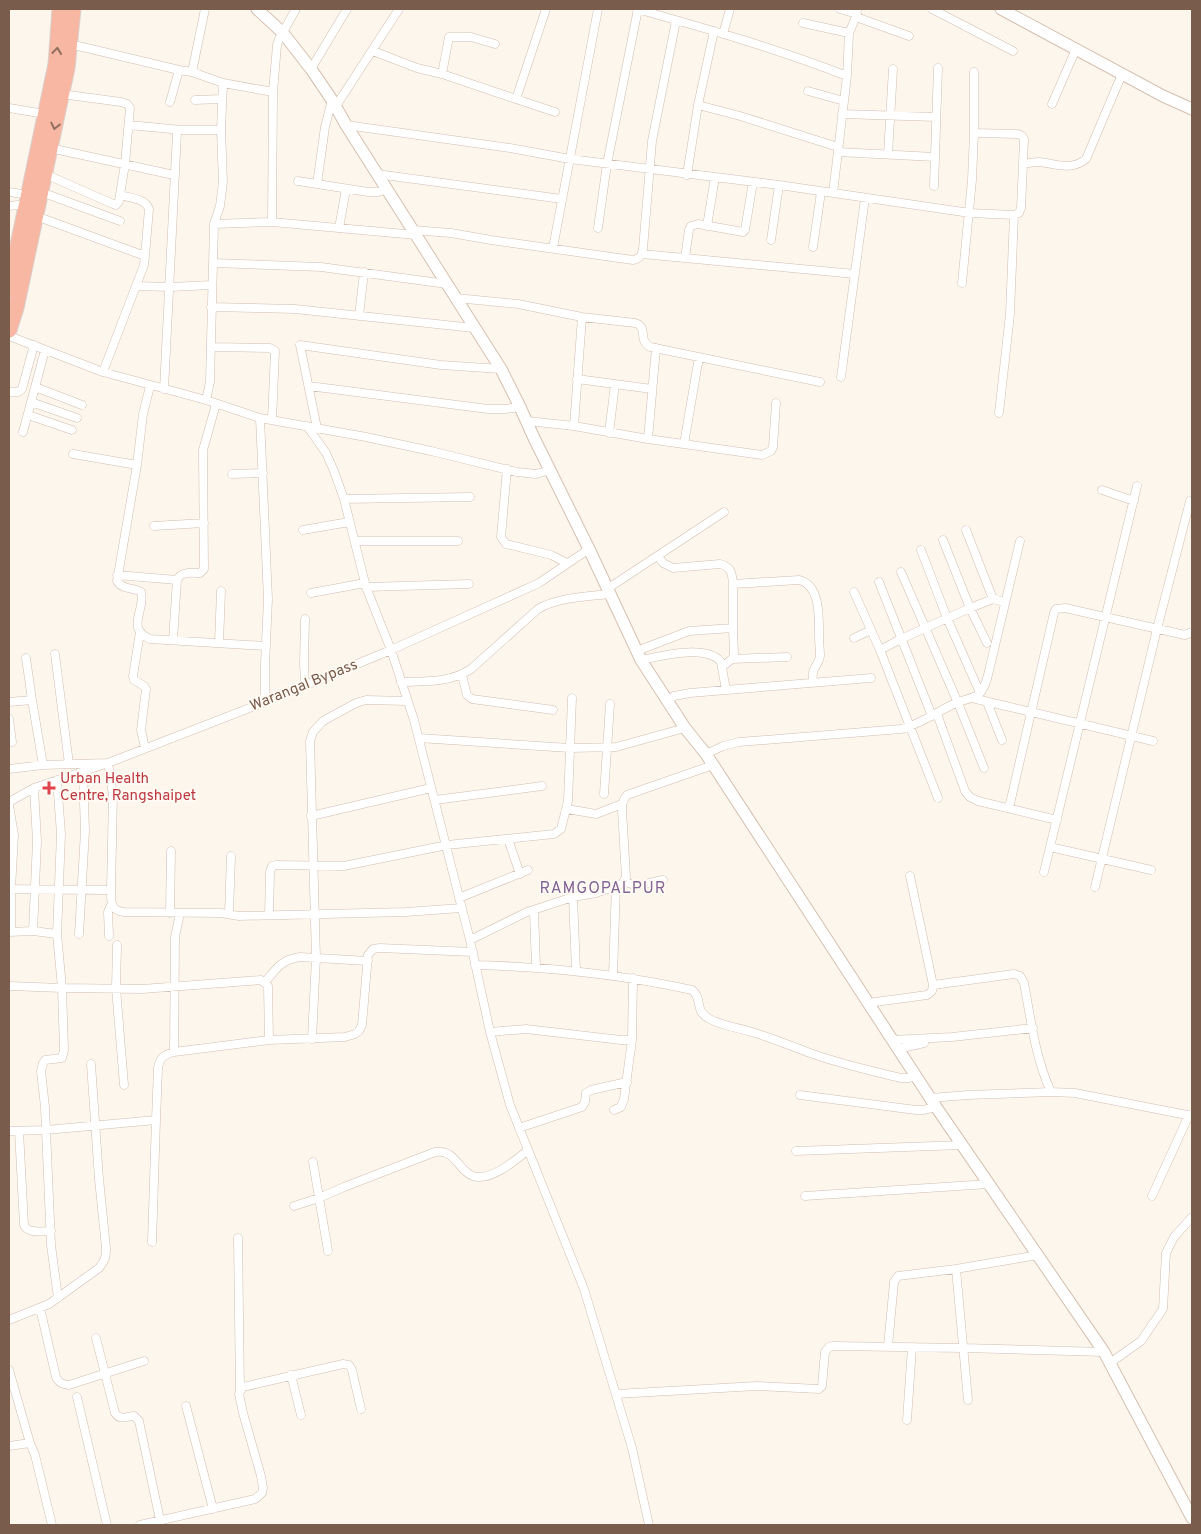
<svg xmlns="http://www.w3.org/2000/svg" width="1201" height="1534" viewBox="0 0 1201 1534" font-family="Overpass,sans-serif">
  <rect width="100%" height="100%" fill="#fdf6ec"/>
  <g fill="none" stroke-linecap="round" stroke-linejoin="round">
    <!-- street casing -->
    <g stroke="#d1beb0" stroke-width="9">
      <path id="street" d="M 637,9 C 708,29 778,49 847,76
        M 840,9 L 857,14
        M 932,9 L 1013,51
        M 856,17 L 909,36
        M 803,23 L 849,33
        M 723,34 L 730,9
        M 70,44 L 179,70 L 192,72 L 223,83 L 273,92 L 277,45 L 279,39 L 296,9
        M 373,51 L 417,68 L 442,74 L 516,99 L 546,9
        M 311,69 L 347,9
        M 192,72 L 205,9
        M 442,74 L 449,37 L 471,37 L 495,44
        M 808,91 L 844,101
        M 516,99 L 555,112
        M 195,100 L 221,99
        M 170,102 L 179,70
        M 1052,104 L 1076,49
        M 698,105 L 740,116 L 838,147
        M 336,106 L 399,9
        M 9,108 L 45,114
        M 842,114 L 936,117
        M 129,125 L 182,130
        M 346,125 L 510,148 L 570,159 L 779,185 L 970,213 L 1014,215 L 1019,213 L 1021,208 L 1023,164 C 1029,163 1034,162 1039,162 C 1057,164 1071,171 1086,159 L 1122,74
        M 974,133 L 1018,134 L 1022,136 L 1024,139 L 1023,164
        M 50,148 L 174,175
        M 838,152 L 935,157
        M 888,154 L 893,69
        M 45,174 L 113,204 L 116,205 L 119,201 L 125,164 L 130,108 L 127,104 L 121,102 L 61,94
        M 377,174 L 562,199
        M 687,175 L 698,105 L 714,31
        M 298,181 L 368,192 L 378,192 L 387,189
        M 317,184 L 325,127 L 332,100
        M 934,186 L 938,68
        M 9,192 L 29,195
        M 41,192 L 120,221
        M 833,193 L 847,76 L 849,33 L 856,17 L 857,9
        M 120,195 C 130,198 145,198 149,209 L 145,256
        M 9,206 L 27,204
        M 36,216 L 145,256 L 144,265 L 103,372
        M 272,222 L 273,92
        M 214,224 L 272,222 L 416,235
        M 707,226 L 715,177
        M 339,228 L 346,189
        M 598,228 L 607,164 L 638,9
        M 413,230 L 451,233 L 491,240 L 633,260 C 640,259 642,255 643,249 L 652,141 L 676,21
        M 771,240 L 779,185
        M 813,247 L 821,192
        M 553,248 L 598,9
        M 642,254 L 855,274
        M 685,258 L 689,230 L 691,226 L 698,224 L 743,232 L 745,230 L 753,182
        M 213,263 L 321,267 L 447,284
        M 962,283 L 972,180 L 974,133 L 974,72
        M 136,286 L 170,287 L 212,285
        M 456,298 L 518,304 L 582,317 L 635,323 C 649,327 637,339 650,347 L 820,382
        M 211,307 L 295,309 L 474,328
        M 359,316 L 364,272
        M 9,336 L 103,372 L 206,400 L 260,418 L 366,437 L 431,451 L 517,472 L 536,474 L 550,470
        M 211,347 L 270,348 L 275,351 L 272,420
        M 841,377 L 865,198
        M 577,379 L 652,389
        M 150,386 L 143,414 L 137,465 L 117,581 C 122,590 133,587 141,592 C 146,610 125,628 150,639 L 266,646
        M 309,386 L 488,409 L 505,409 L 520,407
        M 35,387 L 82,405
        M 164,389 L 177,133 L 179,130 L 221,130
        M 9,392 L 18,392 L 22,389 L 34,345
        M 206,400 L 210,382 L 214,224 L 220,206 L 223,182 L 221,130 L 223,83
        M 31,402 L 77,418
        M 999,413 L 1010,314 L 1014,215
        M 28,415 L 72,430
        M 260,418 L 268,599 L 265,664 L 265,702
        M 527,421 L 574,426 L 648,439 L 762,455 L 771,451 L 773,447 L 776,403
        M 307,426 L 326,453 L 334,471 L 344,499 L 366,587 L 391,650 L 414,720 L 470,940 L 490,1032 L 510,1105 L 584,1289 L 632,1448 L 649,1525
        M 574,426 L 582,317
        M 317,428 L 300,345 L 441,365 L 501,369
        M 23,432 L 45,350
        M 609,433 L 615,384
        M 648,439 L 656,348
        M 684,444 L 699,357
        M 73,454 L 137,465
        M 507,469 L 501,537 L 506,544 L 551,555 L 567,563
        M 232,474 L 263,473
        M 1102,490 L 1134,501
        M 344,499 L 470,497
        M 154,526 L 204,523
        M 303,530 L 349,522
        M 966,530 L 993,599
        M 943,540 L 970,608 L 987,643
        M 355,541 L 458,541
        M 921,550 L 947,618 L 980,693
        M 658,556 L 663,563 L 673,568 L 720,564 C 732,567 732,574 733,584
        M 901,572 L 958,703 L 984,768
        M 117,575 L 177,580
        M 879,582 L 932,716
        M 366,587 L 469,584
        M 607,589 L 724,512
        M 854,592 L 880,650 L 938,798
        M 311,593 L 365,583
        M 305,619 L 304,663 L 305,685
        M 140,632 L 133,676 L 134,680 L 144,686 L 146,689 L 141,730 L 145,748
        M 854,638 L 871,630
        M 173,640 L 177,580 C 181,571 191,573 200,573 L 204,569 L 203,450 L 216,404
        M 219,643 L 221,591
        M 880,650 L 901,639 L 970,608 L 993,599 L 1005,602
        M 637,651 L 689,631 L 733,628 L 733,584 L 799,580 C 821,585 819,619 819,636 C 819,642 820,650 820,656 C 818,668 811,666 813,682
        M 55,654 L 69,764
        M 26,658 L 32,700 L 43,765
        M 732,659 L 787,657
        M 641,660 C 661,656 706,644 721,662 L 726,690
        M 722,667 L 732,659 L 734,655 L 733,628
        M 462,675 L 467,695 L 472,699 L 553,710
        M 401,682 C 426,681 450,683 471,669 L 538,609 C 559,597 585,597 609,594
        M 972,698 L 1153,741
        M 667,701 L 674,696 L 690,693 L 871,678
        M 9,702 L 32,700
        M 987,702 L 1002,740
        M 937,714 L 965,791 L 970,797 L 978,801 L 1057,820
        M 9,719 L 12,742
        M 419,738 L 570,748 L 616,747 L 685,728
        M 706,754 L 723,746 L 739,742 L 901,729 C 922,724 939,710 958,702 C 966,699 973,699 980,693 C 984,689 985,684 987,679 L 1020,541
        M 9,769 L 43,765 L 108,763 L 113,795 L 111,890
        M 57,780 L 61,834 L 57,934 L 62,988 L 64,1050 L 62,1058 L 45,1060 L 43,1063 L 41,1071 L 45,1107 L 51,1245 L 58,1298
        M 604,794 L 610,704
        M 435,800 L 542,786
        M 9,802 L 34,788 L 108,763 L 265,702 L 391,650 L 539,583 L 589,549
        M 9,805 L 14,835 L 11,889 L 11,932
        M 1009,808 L 1054,613 L 1056,609 L 1065,608 L 1185,635 L 1192,632
        M 567,809 L 596,814 L 622,804
        M 311,816 L 431,788
        M 508,839 L 520,874
        M 1050,847 L 1151,870
        M 1044,872 L 1137,486
        M 910,876 L 933,985
        M 625,881 C 635,889 651,882 663,880
        M 1095,887 L 1157,629 L 1190,501
        M 9,889 L 111,890 C 111,902 110,910 124,912 L 221,913 L 239,916 L 406,912 L 461,908
        M 573,897 L 576,970
        M 459,898 L 528,870
        M 534,911 L 536,967
        M 170,913 L 171,851
        M 229,914 L 231,856
        M 269,915 L 270,872 L 272,866 L 276,865 L 344,866 L 447,845 L 554,834 L 561,829 L 568,801 L 572,698
        M 33,931 L 37,841 L 34,788
        M 9,932 L 33,931 L 57,934
        M 79,934 L 85,831 L 83,772
        M 109,936 L 108,912 L 111,905
        M 470,940 L 527,912 L 573,897 L 596,893 L 622,884 L 626,877 L 622,810 C 622,803 623,800 627,795 L 713,765
        M 117,945 L 116,988 L 124,1085
        M 475,965 C 549,967 619,974 692,990 C 703,998 694,1010 708,1018 C 721,1026 740,1028 755,1033 C 775,1039 793,1047 813,1054 C 841,1064 871,1071 901,1078 L 909,1078 L 915,1076
        M 613,975 L 616,885
        M 265,982 C 277,968 281,960 300,957 L 368,961
        M 9,986 L 62,988 L 142,989 L 261,980 L 268,986 L 269,1040
        M 868,1003 L 927,995 L 932,991 L 933,985 L 1014,974 L 1020,976 L 1024,983 C 1031,1020 1035,1057 1051,1092
        M 490,1032 L 526,1029 L 621,1040 L 632,1040 L 633,978
        M 312,1039 L 316,958 L 310,741 L 313,732 L 323,721 L 356,703 L 366,700 L 407,701
        M 892,1040 L 952,1037 L 1033,1028
        M 898,1049 L 924,1043
        M 174,1052 L 175,937 L 180,913
        M 800,1095 L 916,1110 L 923,1110 L 936,1107
        M 930,1098 L 968,1095 L 1051,1092 L 1075,1093 L 1192,1116
        M 614,1110 L 621,1107 L 624,1099 L 632,1040
        M 519,1128 L 582,1107 L 585,1102 L 586,1093 L 591,1090 L 627,1082
        M 9,1131 L 46,1130 L 156,1120 L 158,1068 C 160,1057 164,1055 174,1052 L 269,1040 L 345,1037 L 355,1034 L 359,1031 L 362,1025 L 368,955 L 373,949 L 380,948 L 473,952
        M 19,1131 L 24,1225 C 28,1234 42,1231 51,1231
        M 796,1151 L 962,1145
        M 313,1162 L 328,1251
        M 805,1196 L 989,1184
        M 1152,1196 L 1189,1115
        M 294,1206 L 319,1198 L 344,1187 L 435,1152 C 456,1149 458,1171 473,1176 C 490,1182 516,1160 528,1150
        M 238,1238 L 240,1391
        M 152,1242 L 156,1120
        M 956,1269 L 968,1400
        M 40,1308 L 56,1377 C 59,1383 62,1384 69,1385 L 144,1361
        M 9,1320 L 49,1304 L 99,1268 C 105,1261 106,1257 106,1248 L 99,1179 L 91,1064
        M 96,1338 L 115,1413 C 120,1421 127,1416 134,1416 L 139,1421 L 160,1520
        M 888,1346 L 894,1282 L 898,1276 L 956,1269 L 1038,1255
        M 1110,1363 L 1141,1341 L 1163,1309 L 1166,1253 L 1174,1237 L 1192,1217
        M 9,1370 L 30,1443
        M 291,1375 L 301,1415
        M 616,1394 L 757,1386 L 819,1389 L 822,1386 L 825,1352 L 829,1347 L 833,1346 L 963,1348 L 1104,1352
        M 77,1397 L 107,1525
        M 186,1406 L 213,1509
        M 907,1420 L 912,1347
        M 9,1446 L 30,1443 L 35,1455 L 52,1525
        M 140,1525 L 255,1499 L 262,1493 L 263,1488 L 261,1476 L 243,1413 L 239,1394 L 243,1387 L 343,1364 L 349,1365 L 352,1370 L 361,1409"/>
    </g>
    <!-- secondary casing -->
    <g stroke="#d6c0b0" stroke-width="13">
      <path id="secondary" d="M 257,9 L 283,33 L 311,69 L 332,100 L 346,125 L 501,369 L 520,407 L 534,438 L 589,549 L 641,660 L 685,728 L 706,754 L 936,1107 L 1104,1352 L 1192,1518
        M 1001,9 L 1163,96 L 1192,109"/>
    </g>
    <!-- highway casing -->
    <g stroke="#dad1cd" stroke-width="17">
      <path id="highway" d="M 9,288 L 56,64 L 60,9
        M 9,330 L 16,308 L 67,68 L 73,9"/>
    </g>
    <!-- street -->
    <use href="#street" stroke="#fff" stroke-width="8"/>
    <!-- secondary -->
    <use href="#secondary" stroke="#fff" stroke-width="11"/>
    <!-- highway -->
    <use href="#highway" stroke="#f7b7a3" stroke-width="15"/>
  </g>
  <!-- one-way arrows -->
  <defs><path id="oneway-chevron" d="M-2-3.5L2.5 0L-2 3.5" fill="none" stroke-width="1.6" stroke-linecap="round" stroke-linejoin="round" transform="scale(1.25)"/></defs>
  <g stroke="#936e5e">
    <use href="#oneway-chevron" transform="translate(57 51) rotate(-84)"/>
    <use href="#oneway-chevron" transform="translate(55 126) rotate(102)"/>
  </g>
  <!-- markers -->
  <path fill="#e0444e" stroke="#fffaf3" stroke-width="2" d="M46.5 780.5h5v5h5v5h-5v5h-5v-5h-5v-5h5z"/>
  <g text-anchor="middle" dominant-baseline="central" stroke-width="4" stroke-linejoin="round" paint-order="stroke">
    <!-- street labels -->
    <g font-size="15" fill="#7a5c4d" stroke="#fffaf3">
      <text transform="translate(304 686) rotate(-22)">Warangal Bypass</text>
    </g>
    <!-- health labels -->
    <g font-size="15" fill="#be3a42" stroke="#fffaf3" text-anchor="start">
      <text x="60" y="779">Urban Health<tspan x="60" dy="17">Centre, Rangshaipet</tspan></text>
    </g>
    <!-- neighbourhood labels -->
    <g font-size="16" letter-spacing="1" fill="#846695" stroke="#fffaf3">
      <text x="603" y="889">RAMGOPALPUR</text>
    </g>
  </g>
  <!-- border -->
  <rect width="1201" height="1534" fill="none" stroke="#7a5c4d" stroke-width="20"/>
</svg>
